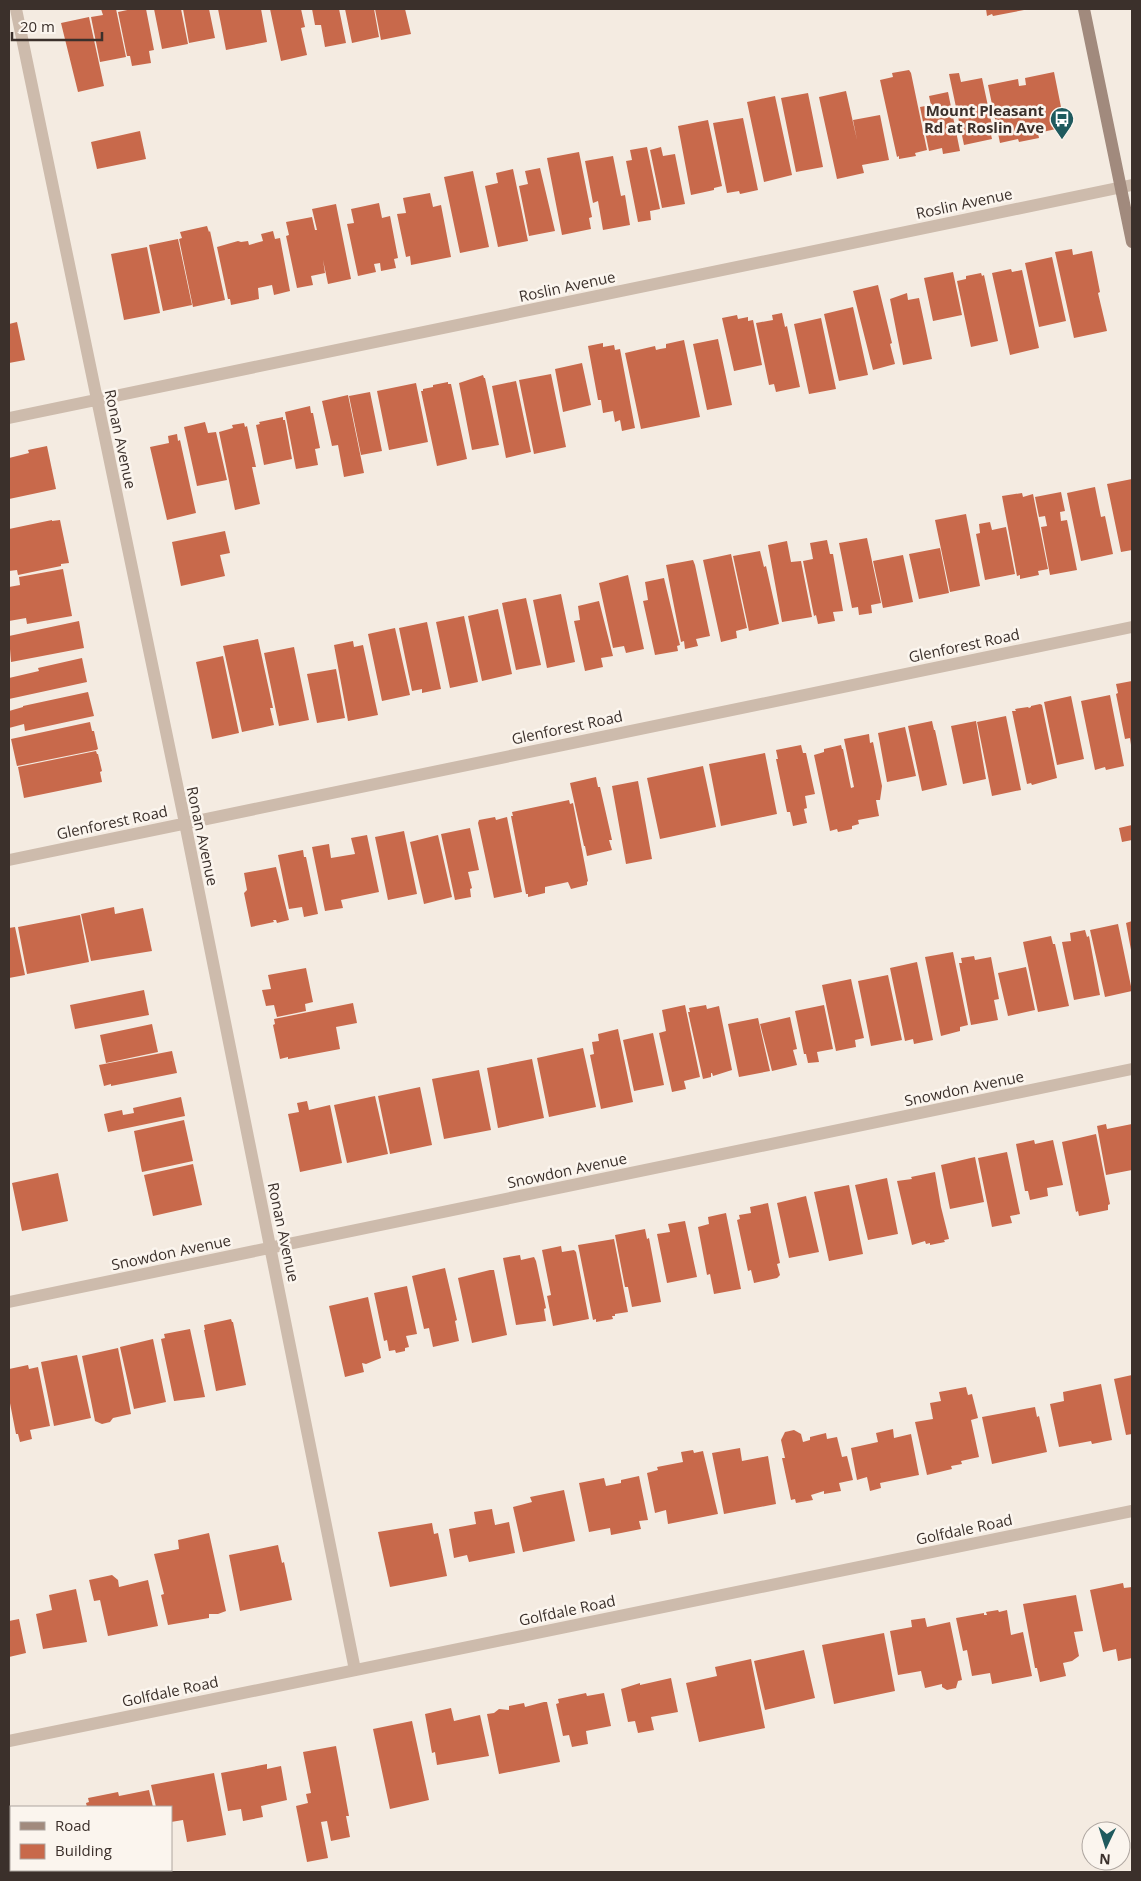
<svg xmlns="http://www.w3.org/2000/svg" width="1141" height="1881" viewBox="0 0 1141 1881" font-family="'Open Sans',sans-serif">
  <rect width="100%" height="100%" fill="#f4ebe1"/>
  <!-- building -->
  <path fill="#c8694b" d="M 101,9 L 116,9 L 126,57 L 100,62 L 91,17 L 103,15 Z
    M 132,9 L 146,9 L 154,50 L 149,51 L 151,63 L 132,66 L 130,56 L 127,56 L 118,12 Z
    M 154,9 L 181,9 L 188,44 L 162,49 Z
    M 183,9 L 209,9 L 215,38 L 189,43 Z
    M 218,9 L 261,9 L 267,42 L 226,50 Z
    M 270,9 L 301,9 L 305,27 L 301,28 L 307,55 L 281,61 Z
    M 312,9 L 339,9 L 346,43 L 325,47 L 321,25 L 315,25 Z
    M 345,9 L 374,9 L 379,37 L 352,43 Z
    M 375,9 L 405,9 L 411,34 L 381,40 Z
    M 986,9 L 1024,9 L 1024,10 L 993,16 L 992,14 L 987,16 Z
    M 89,17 L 104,86 L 78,92 L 61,23 Z
    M 909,70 L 911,73 L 927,150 L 915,153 L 916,156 L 899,159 L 899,156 L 897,157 L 880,80 L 893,77 L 892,73 Z
    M 1054,72 L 1065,127 L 1038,133 L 1039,138 L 1019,142 L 1018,139 L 1000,143 L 988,85 L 1018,79 L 1019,86 L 1026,85 L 1025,78 Z
    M 959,73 L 961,82 L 982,78 L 992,125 L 989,126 L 992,139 L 964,145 L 949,74 Z
    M 846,91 L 857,140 L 853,120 L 880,115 L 889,160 L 862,165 L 864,173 L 837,179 L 819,97 Z
    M 948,92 L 960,151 L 943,154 L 942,148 L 929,151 L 920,107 L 931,105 L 929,96 Z
    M 808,93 L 823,167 L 796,172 L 781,98 Z
    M 775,96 L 792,175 L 764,182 L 747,102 Z
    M 743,118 L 758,190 L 740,194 L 739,191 L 727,193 L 713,123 Z
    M 708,120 L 722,186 L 714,188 L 714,190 L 691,195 L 678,126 Z
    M 140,131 L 146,159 L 97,169 L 91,142 Z
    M 647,147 L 660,209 L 650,211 L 651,220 L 638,222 L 626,161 L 632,160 L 630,150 Z
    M 661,147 L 663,156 L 675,154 L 685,204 L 662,208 L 650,150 Z
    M 579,152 L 592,217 L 589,218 L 591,229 L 562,235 L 547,158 Z
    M 613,156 L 621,196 L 625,195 L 630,225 L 603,230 L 598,201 L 593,203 L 585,161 Z
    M 540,168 L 555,231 L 529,236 L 519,186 L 528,184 L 525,171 Z
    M 513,169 L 528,241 L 498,247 L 485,186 L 498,183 L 496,173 Z
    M 473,171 L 489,247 L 460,253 L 444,177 Z
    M 430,193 L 433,207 L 441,205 L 451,257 L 411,265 L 410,256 L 406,257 L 397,214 L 406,213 L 403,198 Z
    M 379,203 L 382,218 L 390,216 L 398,258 L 394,259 L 396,268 L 381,271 L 380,263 L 374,264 L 376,272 L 358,276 L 347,224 L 354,223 L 351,209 Z
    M 336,204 L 351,279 L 328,284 L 323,260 L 325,273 L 311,276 L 313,285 L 297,288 L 286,236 L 289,235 L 286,222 L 312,217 L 315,230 L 317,230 L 312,209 Z
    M 207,226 L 209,232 L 210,231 L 225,300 L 193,307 L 179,239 L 182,238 L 180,232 Z
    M 273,231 L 275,239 L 280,238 L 290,291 L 274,295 L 272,285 L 258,288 L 259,299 L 231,305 L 230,299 L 228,299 L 217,247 L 238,241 L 241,242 L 248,241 L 249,245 L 263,241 L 261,234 Z
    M 178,239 L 192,305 L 163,311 L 149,245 Z
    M 147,247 L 160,313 L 124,320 L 111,254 Z
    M 1072,249 L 1073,255 L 1092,251 L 1100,292 L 1098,293 L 1107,331 L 1074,338 L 1055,252 Z
    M 1052,257 L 1066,321 L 1039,327 L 1025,263 Z
    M 1011,269 L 1012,272 L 1022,270 L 1039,348 L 1010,355 L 992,273 Z
    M 953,272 L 962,315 L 933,321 L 924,278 Z
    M 981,273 L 982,276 L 984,275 L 998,341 L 971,347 L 957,281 L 966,279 L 966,276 Z
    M 878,285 L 892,343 L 890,344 L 895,364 L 873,370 L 853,291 Z
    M 907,293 L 908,300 L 919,298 L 932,359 L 903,365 L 890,299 Z
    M 853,307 L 868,375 L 839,381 L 824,314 Z
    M 782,313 L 785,327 L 787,326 L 800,387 L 776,392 L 774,384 L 769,385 L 756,323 L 773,320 L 772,315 Z
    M 737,315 L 738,319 L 748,317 L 748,321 L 753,320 L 762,365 L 734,371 L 722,318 Z
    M 821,318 L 836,389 L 809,394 L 794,324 Z
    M 17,322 L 25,360 L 9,363 L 9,324 Z
    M 718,339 L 732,405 L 707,410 L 693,344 Z
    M 684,340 L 700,417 L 641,429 L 625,353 L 655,346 L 656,350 L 660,349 L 666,348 L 666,344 Z
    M 603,343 L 603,347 L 614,345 L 615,350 L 620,349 L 635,428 L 622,431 L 620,420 L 615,422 L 613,411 L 603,413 L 601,400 L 598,400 L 588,346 Z
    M 582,363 L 591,405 L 563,412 L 555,369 Z
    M 551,374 L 566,447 L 534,454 L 519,380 Z
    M 483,375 L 484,378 L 485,378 L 499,445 L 472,450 L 459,383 Z
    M 516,381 L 531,452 L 506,458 L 492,386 Z
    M 448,382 L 448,384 L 451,384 L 467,459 L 437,466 L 421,391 L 423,391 L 423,389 L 433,387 L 433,385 Z
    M 416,383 L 428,442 L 389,450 L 377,391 Z
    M 370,392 L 382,451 L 361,455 L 349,396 Z
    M 348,395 L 364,473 L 344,477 L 338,445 L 332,446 L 322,401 Z
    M 310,406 L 311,413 L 313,413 L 320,448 L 315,449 L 318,465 L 296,469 L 285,412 Z
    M 283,417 L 283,420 L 285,420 L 292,459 L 264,465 L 256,425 L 260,424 L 259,422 Z
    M 205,422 L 208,433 L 216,432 L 227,480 L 197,486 L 184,427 Z
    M 244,423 L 245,427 L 247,426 L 256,467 L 252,467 L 260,504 L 235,510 L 219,432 L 233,428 L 232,425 Z
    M 177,434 L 178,441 L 180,440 L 196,513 L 167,520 L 150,447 L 169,443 L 168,436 Z
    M 47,446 L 56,489 L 9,499 L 9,458 L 29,453 L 28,450 Z
    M 1132,479 L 1132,550 L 1121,552 L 1107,484 Z
    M 1095,487 L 1101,517 L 1105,516 L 1113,554 L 1081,561 L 1067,493 Z
    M 1061,492 L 1065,511 L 1060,512 L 1061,521 L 1067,520 L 1077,570 L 1050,575 L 1041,527 L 1047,526 L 1045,516 L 1039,517 L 1035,497 Z
    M 1022,493 L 1023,497 L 1033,494 L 1048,569 L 1038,571 L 1039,575 L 1020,579 L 1020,575 L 1017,576 L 1002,496 Z
    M 966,514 L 980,586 L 950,592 L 935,520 Z
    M 52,520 L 52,521 L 60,520 L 69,563 L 61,564 L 61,566 L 18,575 L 17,570 L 9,571 L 9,529 Z
    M 990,522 L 992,530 L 1006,527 L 1015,574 L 985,580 L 976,534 L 980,533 L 979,524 Z
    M 225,531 L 230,553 L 220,555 L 225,576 L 181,586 L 172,542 Z
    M 867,538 L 881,603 L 871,605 L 872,613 L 859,615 L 858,607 L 852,608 L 839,543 Z
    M 827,540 L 830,554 L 833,554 L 843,611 L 833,612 L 835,621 L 818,624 L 816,615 L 814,616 L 803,561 L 813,559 L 810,543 Z
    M 787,541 L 791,562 L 801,561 L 812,617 L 782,622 L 768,545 Z
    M 940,548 L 949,593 L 919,599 L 909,554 Z
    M 760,551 L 764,567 L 766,566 L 779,624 L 749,631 L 733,556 Z
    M 731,554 L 747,628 L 736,631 L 737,638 L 721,642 L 703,560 Z
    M 903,555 L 913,602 L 883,608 L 873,561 Z
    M 693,560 L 695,565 L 710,636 L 696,639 L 698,646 L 685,649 L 684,641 L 681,642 L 666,565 Z
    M 63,569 L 72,616 L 27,624 L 26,618 L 9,621 L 9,587 L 20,585 L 19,577 Z
    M 628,575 L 644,649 L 626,653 L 624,646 L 613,648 L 599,583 Z
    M 664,578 L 680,645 L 677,646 L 678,651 L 655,655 L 643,601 L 648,600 L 645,582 Z
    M 561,594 L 575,662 L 547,668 L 533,600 Z
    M 526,598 L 541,665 L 516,670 L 502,603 Z
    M 599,601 L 613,656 L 601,658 L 603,667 L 585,671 L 574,621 L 580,620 L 578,606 Z
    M 498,609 L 512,674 L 482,681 L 468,616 Z
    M 464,616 L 478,682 L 450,688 L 436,622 Z
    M 79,621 L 84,648 L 11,662 L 9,636 Z
    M 427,622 L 441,689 L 422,693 L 422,689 L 412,691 L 399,628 Z
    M 395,628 L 410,695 L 382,701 L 368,634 Z
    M 258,639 L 273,708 L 270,708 L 274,725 L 242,732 L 223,646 Z
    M 353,641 L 354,647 L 363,645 L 378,715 L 348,721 L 334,645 Z
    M 294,647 L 309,720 L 279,726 L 264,653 Z
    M 223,656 L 239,733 L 212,739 L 196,662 Z
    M 82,658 L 87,682 L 9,699 L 9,678 L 39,671 L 38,668 Z
    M 336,669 L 345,718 L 317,723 L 307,674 Z
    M 1132,681 L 1132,745 L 1131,745 L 1130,738 L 1125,739 L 1116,694 L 1118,693 L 1116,684 Z
    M 88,692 L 94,716 L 25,731 L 24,724 L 9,728 L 9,711 L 23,707 L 23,706 Z
    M 1110,695 L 1124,766 L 1106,770 L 1105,767 L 1095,770 L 1081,701 Z
    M 1071,696 L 1084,759 L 1057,765 L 1044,702 Z
    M 1040,704 L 1042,705 L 1057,778 L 1032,785 L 1031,783 L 1027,784 L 1012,711 L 1016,711 L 1015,709 L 1028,707 L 1029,708 L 1031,707 L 1031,706 Z
    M 1006,716 L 1021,790 L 992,796 L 977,722 Z
    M 932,721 L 934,730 L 935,730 L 947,785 L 922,791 L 908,726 Z
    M 976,721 L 986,779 L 963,784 L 951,726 Z
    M 90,722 L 92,731 L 94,731 L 98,749 L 96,750 L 17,766 L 11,739 Z
    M 905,727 L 916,776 L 887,782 L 878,733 Z
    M 869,734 L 870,743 L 873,742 L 882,786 L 880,800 L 876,800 L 879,816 L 858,820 L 859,824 L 852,826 L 852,829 L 838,832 L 837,829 L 830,831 L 814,755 L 824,752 L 824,749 L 841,745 L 842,749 L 843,749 L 851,788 L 854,787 L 844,739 Z
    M 801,745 L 803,753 L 806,753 L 815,794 L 805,796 L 807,808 L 804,809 L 807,823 L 793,826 L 790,812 L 787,812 L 776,759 L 778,759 L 776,750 Z
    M 96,751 L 97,754 L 98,754 L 102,771 L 100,772 L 102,782 L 24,798 L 18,767 Z
    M 765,753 L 777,814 L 721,826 L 709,764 Z
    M 703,766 L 716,827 L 660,839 L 647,778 Z
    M 596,777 L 598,787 L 600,787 L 612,840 L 609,840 L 612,850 L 587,856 L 585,846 L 584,846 L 570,783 Z
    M 638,781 L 652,859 L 626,864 L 612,786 Z
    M 569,800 L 570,804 L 573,803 L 588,881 L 587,882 L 587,885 L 571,889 L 568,882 L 545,887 L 545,893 L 528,897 L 528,894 L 526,894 L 511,816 L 513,816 L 512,812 Z
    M 495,817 L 496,820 L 507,817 L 522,892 L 494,898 L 478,823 L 479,820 Z
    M 1132,825 L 1132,840 L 1122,842 L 1119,828 Z
    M 470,828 L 479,870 L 468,872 L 472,888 L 470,889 L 471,897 L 455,900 L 441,834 Z
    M 404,831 L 417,894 L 388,900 L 375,837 Z
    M 367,835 L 379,892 L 341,900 L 343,908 L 325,911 L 312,847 L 329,844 L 331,858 L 355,854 L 351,838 Z
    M 438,835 L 452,897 L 424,904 L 410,842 Z
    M 303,850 L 304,857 L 306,857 L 318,914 L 304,917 L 302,907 L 289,909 L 278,855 Z
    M 276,867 L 289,920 L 277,923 L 276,920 L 273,920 L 274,922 L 251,927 L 244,893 L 247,890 L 244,873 Z
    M 114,907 L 115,914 L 143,908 L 152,951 L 91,961 L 81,914 Z
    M 80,915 L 89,962 L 27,974 L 18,927 Z
    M 1132,921 L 1132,950 L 1131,950 L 1126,923 Z
    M 1118,924 L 1132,991 L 1105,997 L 1090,930 Z
    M 15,927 L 25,975 L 9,978 L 9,928 Z
    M 1085,930 L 1087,937 L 1089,936 L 1100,995 L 1074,1000 L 1062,942 L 1071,941 L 1070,933 Z
    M 1051,936 L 1053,944 L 1055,944 L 1069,1006 L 1038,1012 L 1023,942 Z
    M 953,952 L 968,1025 L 960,1027 L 960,1031 L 941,1036 L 925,957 Z
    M 974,956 L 975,960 L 991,957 L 999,999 L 994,1000 L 998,1020 L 971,1025 L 959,963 L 962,963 L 961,958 Z
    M 917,962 L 933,1040 L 914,1044 L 913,1039 L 905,1041 L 890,968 Z
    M 1026,967 L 1035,1010 L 1008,1016 L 998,973 Z
    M 306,968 L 313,1002 L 305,1004 L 306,1011 L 277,1017 L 274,1005 L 266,1006 L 262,990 L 271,989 L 268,975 Z
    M 888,975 L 902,1040 L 871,1046 L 858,981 Z
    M 851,979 L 864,1038 L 855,1040 L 856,1047 L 836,1051 L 822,985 Z
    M 144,990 L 149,1015 L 75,1029 L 70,1005 Z
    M 353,1003 L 357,1023 L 336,1027 L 340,1049 L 288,1059 L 288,1057 L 280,1059 L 273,1025 L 275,1024 L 274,1019 Z
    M 685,1005 L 700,1077 L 684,1081 L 686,1089 L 672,1092 L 659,1033 L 666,1031 L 662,1010 Z
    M 706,1005 L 707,1009 L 719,1006 L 732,1070 L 713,1076 L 712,1073 L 711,1073 L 711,1077 L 703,1079 L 688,1012 L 690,1012 L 689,1008 Z
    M 824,1005 L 833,1049 L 817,1052 L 819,1062 L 808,1063 L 806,1054 L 804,1054 L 795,1011 Z
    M 790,1017 L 797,1049 L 793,1050 L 797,1065 L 772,1071 L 760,1024 Z
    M 758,1018 L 770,1071 L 739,1077 L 728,1024 Z
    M 152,1024 L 158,1052 L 106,1063 L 100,1035 Z
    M 618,1029 L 633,1102 L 601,1109 L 590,1055 L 594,1054 L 592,1042 L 599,1041 L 598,1034 Z
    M 653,1033 L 664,1085 L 634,1091 L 623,1040 Z
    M 583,1048 L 596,1107 L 549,1117 L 537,1058 Z
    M 172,1051 L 177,1073 L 111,1086 L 111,1084 L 104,1086 L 99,1065 Z
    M 532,1059 L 544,1118 L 498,1128 L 487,1068 Z
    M 479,1070 L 491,1130 L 444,1139 L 432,1079 Z
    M 420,1087 L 432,1145 L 390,1154 L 378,1096 Z
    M 375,1096 L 388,1154 L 347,1163 L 334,1105 Z
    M 181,1097 L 185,1116 L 108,1132 L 104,1114 L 122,1110 L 123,1115 L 134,1113 L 133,1108 Z
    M 307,1101 L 309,1110 L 330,1105 L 342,1163 L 300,1172 L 288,1114 L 299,1112 L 297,1103 Z
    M 184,1120 L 193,1161 L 142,1172 L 134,1131 Z
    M 1106,1124 L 1107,1129 L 1132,1124 L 1132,1170 L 1106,1175 L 1097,1126 Z
    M 1096,1134 L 1110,1204 L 1108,1205 L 1108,1210 L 1079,1216 L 1078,1211 L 1076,1212 L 1062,1142 Z
    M 1034,1140 L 1035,1144 L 1053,1140 L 1063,1185 L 1047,1188 L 1048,1196 L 1030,1200 L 1028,1191 L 1025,1191 L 1016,1144 Z
    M 1007,1152 L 1020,1214 L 1010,1216 L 1012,1223 L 992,1227 L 978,1158 Z
    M 975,1157 L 984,1202 L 950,1209 L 941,1165 Z
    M 193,1164 L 202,1205 L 153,1216 L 144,1175 Z
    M 935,1172 L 941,1207 L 949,1239 L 944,1240 L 945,1242 L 930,1245 L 930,1243 L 926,1244 L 925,1241 L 912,1245 L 897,1181 L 912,1179 L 911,1177 Z
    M 58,1173 L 68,1221 L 22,1231 L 12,1183 Z
    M 887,1178 L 898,1234 L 868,1240 L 855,1185 Z
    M 849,1185 L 863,1254 L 829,1261 L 814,1192 Z
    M 806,1196 L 819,1252 L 789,1258 L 777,1203 Z
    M 768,1203 L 780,1263 L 777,1264 L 780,1275 L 777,1278 L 754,1283 L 751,1270 L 748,1271 L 737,1220 L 740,1219 L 739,1215 L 751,1213 L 750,1207 Z
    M 726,1213 L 741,1289 L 714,1294 L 710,1274 L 707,1275 L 698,1227 L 709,1224 L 708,1217 Z
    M 685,1221 L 697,1277 L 667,1283 L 657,1234 L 670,1232 L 668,1224 Z
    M 645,1229 L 647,1239 L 649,1238 L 661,1302 L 632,1307 L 628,1287 L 625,1287 L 615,1235 Z
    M 614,1239 L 628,1312 L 615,1314 L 615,1316 L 612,1316 L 613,1319 L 596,1322 L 596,1319 L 593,1320 L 578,1245 Z
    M 561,1246 L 562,1252 L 574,1250 L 576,1252 L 589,1319 L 553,1326 L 547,1296 L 551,1295 L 542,1250 Z
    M 520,1255 L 521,1260 L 534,1257 L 536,1261 L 546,1308 L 544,1309 L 546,1321 L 516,1325 L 503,1258 Z
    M 445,1268 L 457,1320 L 455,1321 L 459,1341 L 433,1347 L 429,1328 L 424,1329 L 412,1276 Z
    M 490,1270 L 494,1270 L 507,1335 L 472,1343 L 458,1278 Z
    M 407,1286 L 417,1334 L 406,1336 L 409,1347 L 405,1348 L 405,1351 L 396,1353 L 395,1350 L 389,1351 L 387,1340 L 384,1341 L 374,1293 Z
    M 368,1297 L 381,1358 L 366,1364 L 362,1363 L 364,1372 L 345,1377 L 329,1306 Z
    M 231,1319 L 232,1322 L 233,1322 L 246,1385 L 216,1391 L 204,1330 L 205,1330 L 204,1325 Z
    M 190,1329 L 205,1397 L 174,1401 L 161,1339 L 165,1338 L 164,1334 Z
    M 153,1339 L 166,1402 L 134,1409 L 120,1347 Z
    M 118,1348 L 131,1414 L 113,1418 L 110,1422 L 102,1424 L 95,1421 L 82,1356 Z
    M 77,1355 L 91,1418 L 54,1426 L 41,1362 Z
    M 28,1365 L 29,1369 L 38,1367 L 50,1426 L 30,1430 L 32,1439 L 20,1442 L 18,1434 L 16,1434 L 9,1398 L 9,1369 Z
    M 1132,1375 L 1132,1434 L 1126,1435 L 1114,1379 Z
    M 1101,1384 L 1112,1440 L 1092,1444 L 1091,1441 L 1059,1447 L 1050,1404 L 1064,1401 L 1063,1392 Z
    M 966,1387 L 968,1395 L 972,1394 L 978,1418 L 971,1420 L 979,1457 L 961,1461 L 962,1464 L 951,1466 L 952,1469 L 927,1475 L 915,1422 L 933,1419 L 930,1403 L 941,1401 L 939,1392 Z
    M 1035,1407 L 1037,1417 L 1039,1416 L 1047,1452 L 992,1464 L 982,1417 Z
    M 893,1429 L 894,1438 L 911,1434 L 919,1475 L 880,1483 L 881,1488 L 870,1491 L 867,1477 L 857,1480 L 851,1448 L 878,1442 L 876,1433 Z
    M 794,1430 L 801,1434 L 803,1442 L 810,1440 L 810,1437 L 826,1433 L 827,1439 L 837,1437 L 842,1457 L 847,1456 L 853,1480 L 839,1483 L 841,1491 L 824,1494 L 824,1491 L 811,1495 L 813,1500 L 796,1503 L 795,1499 L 791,1500 L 782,1458 L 785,1458 L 781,1440 L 785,1432 Z
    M 740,1448 L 742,1461 L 768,1456 L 776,1504 L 724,1514 L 712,1453 Z
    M 693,1450 L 694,1453 L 703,1451 L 718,1514 L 668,1524 L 666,1510 L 655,1513 L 647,1473 L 658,1470 L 657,1467 L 683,1462 L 681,1452 Z
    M 639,1476 L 648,1520 L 639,1521 L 641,1529 L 611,1535 L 610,1528 L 589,1532 L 579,1483 L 604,1478 L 606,1486 L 621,1483 L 621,1480 Z
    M 564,1490 L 575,1541 L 523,1552 L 513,1507 L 532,1502 L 530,1497 Z
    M 492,1509 L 495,1525 L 509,1522 L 515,1553 L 469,1562 L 467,1555 L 454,1558 L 449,1529 L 476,1524 L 474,1512 Z
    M 432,1523 L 434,1534 L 438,1533 L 447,1576 L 390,1587 L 378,1532 Z
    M 209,1533 L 226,1611 L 218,1614 L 209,1614 L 209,1618 L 168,1625 L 161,1595 L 164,1594 L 154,1554 L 179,1549 L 178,1540 Z
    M 278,1545 L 282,1563 L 284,1562 L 292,1600 L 240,1611 L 229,1555 Z
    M 112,1575 L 118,1580 L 119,1587 L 148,1580 L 158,1626 L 108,1636 L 100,1600 L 94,1601 L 89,1580 Z
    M 1123,1583 L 1124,1588 L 1132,1587 L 1132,1658 L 1118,1661 L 1116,1649 L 1103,1652 L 1090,1590 Z
    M 76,1589 L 87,1642 L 43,1649 L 36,1614 L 52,1610 L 49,1595 Z
    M 1076,1595 L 1083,1631 L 1074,1632 L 1079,1656 L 1072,1661 L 1063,1663 L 1066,1676 L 1040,1682 L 1037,1668 L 1035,1668 L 1023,1604 Z
    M 998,1610 L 999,1612 L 1007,1610 L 1011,1635 L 1023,1632 L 1032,1676 L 992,1684 L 990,1673 L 972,1676 L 967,1650 L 963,1651 L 956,1618 L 984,1613 L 984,1615 L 987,1615 L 986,1612 Z
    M 925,1618 L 927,1627 L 950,1622 L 962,1680 L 958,1681 L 956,1688 L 947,1690 L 942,1687 L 942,1684 L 925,1688 L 921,1671 L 898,1675 L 890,1631 L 912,1627 L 911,1620 Z
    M 19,1619 L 26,1653 L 9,1657 L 9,1621 Z
    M 884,1633 L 895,1691 L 834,1704 L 822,1645 Z
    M 804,1650 L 815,1698 L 765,1710 L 754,1661 Z
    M 751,1659 L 765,1728 L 699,1742 L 686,1683 L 717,1676 L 715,1667 Z
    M 671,1678 L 678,1712 L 651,1717 L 654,1730 L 638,1733 L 635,1721 L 628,1722 L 621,1689 L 640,1683 L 640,1685 Z
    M 586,1693 L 587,1696 L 604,1693 L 611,1726 L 586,1731 L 588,1744 L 572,1747 L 569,1735 L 563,1736 L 556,1704 L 559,1703 L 558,1699 Z
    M 544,1702 L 547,1702 L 560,1762 L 499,1774 L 487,1714 L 494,1713 L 499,1709 L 509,1710 L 509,1706 L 524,1703 L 525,1707 Z
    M 451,1708 L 454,1721 L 480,1715 L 489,1756 L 437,1765 L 435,1752 L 432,1753 L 425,1714 Z
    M 412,1721 L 429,1800 L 390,1809 L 373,1729 Z
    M 336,1746 L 349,1816 L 346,1816 L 350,1837 L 331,1841 L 327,1821 L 321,1822 L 328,1858 L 307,1862 L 296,1806 L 308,1803 L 306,1794 L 311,1793 L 303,1752 Z
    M 267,1764 L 267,1769 L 281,1766 L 287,1800 L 261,1806 L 263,1817 L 243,1821 L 241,1809 L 228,1811 L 221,1773 Z
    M 214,1773 L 226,1835 L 187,1842 L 183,1820 L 171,1822 L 171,1807 L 156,1807 L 151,1785 Z
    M 149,1790 L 153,1807 L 87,1807 L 86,1803 L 89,1802 L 88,1798 L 118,1792 L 119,1796 Z
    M 11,1848 L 11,1870 L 24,1870 L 24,1872 L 9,1872 L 9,1849 Z
    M 28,1870 L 82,1870 L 82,1871 L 74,1872 L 29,1872 Z"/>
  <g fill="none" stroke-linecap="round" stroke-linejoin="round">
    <!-- street -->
    <path stroke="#cdbbac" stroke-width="12" d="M 16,9 L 185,823 L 355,1670
      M 9,418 L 1132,185
      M 9,860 L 1132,627
      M 9,1302 L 1132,1069
      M 9,1741 L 1132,1511"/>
    <!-- secondary -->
    <path stroke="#a18a7d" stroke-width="12" d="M 1084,9 L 1132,242"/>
  </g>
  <!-- icons -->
  <defs>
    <g id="bus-pin" transform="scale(1.25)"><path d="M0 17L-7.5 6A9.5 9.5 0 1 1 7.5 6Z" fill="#1f5a5e" stroke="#fbf5ee"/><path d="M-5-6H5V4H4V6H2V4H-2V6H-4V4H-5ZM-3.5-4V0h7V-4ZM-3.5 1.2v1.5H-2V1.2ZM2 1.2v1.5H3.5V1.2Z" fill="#fff"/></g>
  </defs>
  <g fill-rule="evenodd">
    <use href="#bus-pin" x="1062" y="119"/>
  </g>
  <g text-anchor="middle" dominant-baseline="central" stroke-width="5" stroke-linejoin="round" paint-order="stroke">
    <!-- poi labels -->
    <g font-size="15" font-weight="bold" fill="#3b302b" stroke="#fbf5ee" text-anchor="end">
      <text x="1044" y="110">Mount Pleasant<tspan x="1044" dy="17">Rd at Roslin Ave</tspan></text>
    </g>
    <!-- street labels -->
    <g font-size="15" fill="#3b302b" stroke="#fbf5ee">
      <text transform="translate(964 203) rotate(-12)">Roslin Avenue</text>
      <text transform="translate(567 286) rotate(-12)">Roslin Avenue</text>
      <text transform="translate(121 439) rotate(78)">Ronan Avenue</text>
      <text transform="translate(964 645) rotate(-12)">Glenforest Road</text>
      <text transform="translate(567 727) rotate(-12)">Glenforest Road</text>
      <text transform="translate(112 822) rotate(-12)">Glenforest Road</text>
      <text transform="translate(203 836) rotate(78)">Ronan Avenue</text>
      <text transform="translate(964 1088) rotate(-12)">Snowdon Avenue</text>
      <text transform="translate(567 1170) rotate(-12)">Snowdon Avenue</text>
      <text transform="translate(284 1232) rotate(78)">Ronan Avenue</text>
      <text transform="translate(171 1252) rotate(-12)">Snowdon Avenue</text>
      <text transform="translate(964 1529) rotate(-12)">Golfdale Road</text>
      <text transform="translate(567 1610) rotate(-12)">Golfdale Road</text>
      <text transform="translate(170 1691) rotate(-12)">Golfdale Road</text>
    </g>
  </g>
  <!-- border -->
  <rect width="1141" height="1881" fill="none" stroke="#3b302b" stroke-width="20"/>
  <!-- legend -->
  <rect x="10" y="1806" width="162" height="65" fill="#fbf5ee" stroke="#aea6a0"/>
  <rect x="20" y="1822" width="25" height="8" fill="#a18a7d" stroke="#aea6a0"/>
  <text x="55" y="1831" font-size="15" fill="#3b302b">Road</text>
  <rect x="20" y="1844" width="25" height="15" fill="#c8694b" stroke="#aea6a0"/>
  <text x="55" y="1856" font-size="15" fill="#3b302b">Building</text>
  <!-- north arrow -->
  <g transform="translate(1106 1846) rotate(184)"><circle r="24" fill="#fbf5ee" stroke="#aea6a0"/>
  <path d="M0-4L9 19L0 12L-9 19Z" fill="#1f5a5e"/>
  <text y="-8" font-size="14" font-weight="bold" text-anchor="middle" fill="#3b302b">N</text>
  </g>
  <!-- scale -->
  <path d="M12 32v8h90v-8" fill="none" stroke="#3b302b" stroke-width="2.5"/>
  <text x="20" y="32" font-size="15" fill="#3b302b" stroke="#fbf5ee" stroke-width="4" paint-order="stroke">20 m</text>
</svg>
